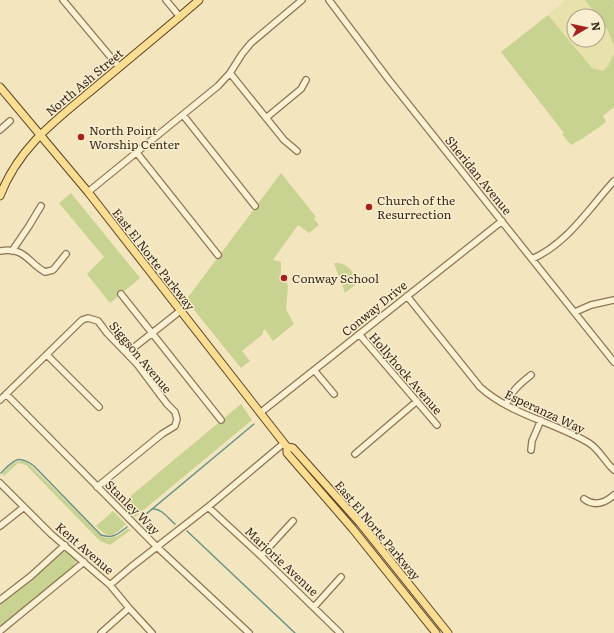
<svg xmlns="http://www.w3.org/2000/svg" width="614" height="633" viewBox="0 0 614 633" font-family="Literata,serif">
  <rect width="100%" height="100%" fill="#f3e5be"/>
  <!-- farmland -->
  <path fill="#e9e1ab" d="M 565,0 L 585,0 L 597,16 L 574,16 L 574,40 L 598,40 L 598,17 L 607,29 L 614,46 L 614,54 L 608,66 L 603,71 L 592,68 L 548,15 Z"/>
  <!-- green -->
  <path fill="#c8d291" d="M 585,0 L 613,0 L 614,2 L 614,46 L 607,29 Z
    M 548,15 L 592,68 L 603,71 L 608,66 L 614,54 L 614,107 L 603,116 L 606,122 L 585,137 L 571,145 L 562,134 L 564,133 L 501,52 Z
    M 281,173 L 316,217 L 314,219 L 319,225 L 309,233 L 298,225 L 273,260 L 281,262 L 281,275 L 287,283 L 288,287 L 286,309 L 294,324 L 273,341 L 265,329 L 263,331 L 263,334 L 242,351 L 250,361 L 241,368 L 186,300 Z
    M 71,193 L 140,278 L 110,303 L 87,274 L 104,257 L 59,203 Z
    M 334,263 C 348,262 352,272 360,281 L 345,293 Z
    M 241,404 L 252,420 L 135,517 L 121,504 Z
    M 19,461 L 24,461 L 29,464 L 101,536 C 112,541 119,536 127,529 L 131,530 L 110,545 L 100,541 L 26,465 L 18,463 L 4,476 L 2,474 L 13,463 Z
    M 113,511 L 126,524 C 113,537 109,540 96,526 Z
    M 62,551 C 68,551 74,555 76,561 L 73,567 L 0,626 L 0,602 Z"/>
  <g fill="none" stroke-linecap="round" stroke-linejoin="round">
    <!-- stream -->
    <path stroke="#68938a" stroke-width="1.5" d="M 1,473 C 14,460 18,454 34,466 L 101,535 C 113,539 118,534 127,527
      M 153,509 C 161,508 169,519 175,524
      M 139,520 L 254,424
      M 187,531 L 295,633"/>
    <!-- minor casing -->
    <g stroke="#8d7555" stroke-width="8">
      <path id="minor" d="M 63,0 L 119,67
        M 166,0 L 180,17
        M 329,0 L 389,80 L 614,362
        M 230,73 L 284,140 L 297,151
        M 183,115 L 255,206
        M 266,118 L 301,89 L 306,80
        M 0,130 L 10,121
        M 137,153 L 218,255
        M 88,192 L 218,86 L 230,73 L 242,54 L 251,43 L 302,0
        M 0,251 C 26,247 27,262 45,272 L 53,270 L 66,254
        M 12,251 L 29,226 L 41,206
        M 532,259 C 568,243 589,208 614,181
        M 121,294 L 221,420
        M 407,296 L 480,387 C 511,415 554,422 589,443 C 599,449 605,462 614,470
        M 575,312 L 591,305 L 614,300
        M 359,334 L 437,425
        M 127,353 L 180,311
        M 47,355 L 99,407
        M 314,370 L 334,394
        M 6,394 L 157,547 L 249,633
        M 0,400 L 82,320 L 88,318 L 98,321 L 107,333 L 137,364 L 167,404 L 175,412 L 177,419 L 175,426 L 162,434 L 97,487
        M 506,405 C 511,391 520,384 531,375
        M 260,413 L 502,221
        M 531,450 L 532,441 L 541,420
        M 355,454 L 417,401
        M 0,483 L 51,534 L 110,585 L 129,608 L 152,633
        M 584,499 C 595,507 605,503 614,495
        M 208,507 L 261,556 L 340,633
        M 0,526 L 24,507
        M 261,556 L 293,521
        M 110,585 L 131,567 L 208,507 L 284,443
        M 0,600 L 31,576 L 65,545
        M 314,607 L 341,577
        M 0,631 L 84,562
        M 101,633 L 129,608"/>
    </g>
    <!-- major casing -->
    <g stroke="#5a422a" stroke-width="9">
      <path id="major" d="M 0,87 L 88,192 L 287,447 L 287,453 L 352,528 L 436,633
        M 0,196 C 20,143 63,115 104,80 C 136,53 168,27 199,0
        M 287,447 L 293,448 L 360,523 L 448,633"/>
    </g>
    <!-- minor -->
    <use href="#minor" stroke="#fcf1d2" stroke-width="5.5"/>
    <!-- major -->
    <use href="#major" stroke="#fbde91" stroke-width="7"/>
  </g>
  <!-- markers -->
  <g fill="#a3221e" stroke="#f9eecf" stroke-width="1.5">
    <circle cx="81" cy="137" r="4"/>
    <circle cx="369" cy="207" r="4"/>
    <circle cx="284" cy="278" r="4"/>
  </g>
  <g text-anchor="middle" dominant-baseline="central" stroke-width="3" stroke-linejoin="round" paint-order="stroke">
    <!-- street labels -->
    <g font-size="12" fill="#3b2c1b" stroke="#f9eecf">
      <text transform="translate(84 82) rotate(-40)">North Ash Street</text>
      <text transform="translate(479 175) rotate(51)">Sheridan Avenue</text>
      <text transform="translate(154 259) rotate(52)">East El Norte Parkway</text>
      <text transform="translate(374 308) rotate(-39)">Conway Drive</text>
      <text transform="translate(141 357) rotate(50)">Siggson Avenue</text>
      <text transform="translate(406 373) rotate(49)">Hollyhock Avenue</text>
      <text transform="translate(545 411) rotate(25)">Esperanza Way</text>
      <text transform="translate(133 507) rotate(45)">Stanley Way</text>
      <text transform="translate(378 530) rotate(50)">East El Norte Parkway</text>
      <text transform="translate(85 548) rotate(41)">Kent Avenue</text>
      <text transform="translate(282 561) rotate(43)">Marjorie Avenue</text>
    </g>
    <!-- poi labels -->
    <g font-size="12" fill="#3b2c1b" stroke="#f9eecf" text-anchor="start">
      <text x="89" y="130">North Point<tspan x="89" dy="14">Worship Center</tspan></text>
      <text x="377" y="200">Church of the<tspan x="377" dy="14">Resurrection</tspan></text>
      <text x="292" y="278">Conway School</text>
    </g>
  </g>
  <!-- north arrow -->
  <g transform="translate(586 28) rotate(81)"><circle r="19" fill="#f9eecf" stroke="#ada087"/>
  <path d="M0-3L7 15L0 10L-7 15Z" fill="#a3221e"/>
  <text y="-6" font-size="11" font-weight="bold" text-anchor="middle" fill="#3b2c1b">N</text>
  </g>
</svg>
